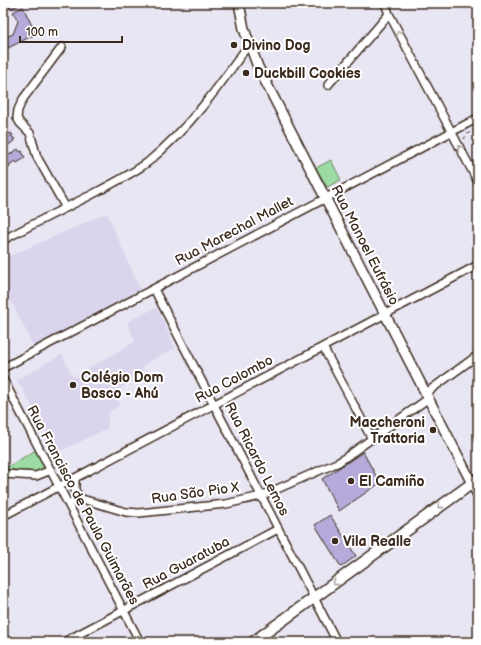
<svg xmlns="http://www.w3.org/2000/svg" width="481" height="645" viewBox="0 0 481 645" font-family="'Balsamiq Sans',sans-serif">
  <rect width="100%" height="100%" fill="#e9e6f4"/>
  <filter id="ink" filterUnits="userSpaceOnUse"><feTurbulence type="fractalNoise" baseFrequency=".025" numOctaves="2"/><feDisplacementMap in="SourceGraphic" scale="8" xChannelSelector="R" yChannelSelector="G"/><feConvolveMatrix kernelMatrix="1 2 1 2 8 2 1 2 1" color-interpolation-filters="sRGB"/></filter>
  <g filter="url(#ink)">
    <!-- built -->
    <path fill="#dad4ec" d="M 107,213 L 142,294 L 35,349 L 11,301 L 3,304 L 3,259 Z
      M 157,307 L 175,348 L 143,365 L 144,373 L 117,391 L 119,406 L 109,411 L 107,429 L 58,452 L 17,380 L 62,354 L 73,377 L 135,342 L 127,322 Z"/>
    <!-- green -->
    <path fill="#9cdba3" stroke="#6c8260" d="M 331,160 L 341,180 L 327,187 L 316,168 Z
      M 36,450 L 46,469 L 37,472 L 4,469 Z"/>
    <!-- building -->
    <path fill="#b6aada" stroke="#3b2a1e" d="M 7,3 L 20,3 L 21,4 L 10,9 Z
      M 23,7 L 36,34 L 8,48 L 3,38 L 13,34 L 18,21 L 13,12 Z
      M 11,133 L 13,135 L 11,136 L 15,139 L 13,140 L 14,141 L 7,146 L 6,148 L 8,150 L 5,152 L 3,150 L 3,137 Z
      M 18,149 L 20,152 L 22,151 L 25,158 L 17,163 L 15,161 L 9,165 L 10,167 L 5,170 L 3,168 L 3,159 Z
      M 363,452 L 380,483 L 339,511 L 322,479 Z
      M 330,515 L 356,556 L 341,567 L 315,525 Z"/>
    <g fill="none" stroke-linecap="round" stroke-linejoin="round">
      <!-- minor casing -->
      <g stroke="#3b2a1e" stroke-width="10">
        <path id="minor" d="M 385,3 L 389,14 L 478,182
          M 62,47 L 23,99 L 18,110 L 17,118 L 20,123 L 30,133 L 37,157 L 66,208
          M 328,85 L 389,14
          M 3,240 C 31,225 59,211 87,197 C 108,186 129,176 148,162 C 188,129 219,87 249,44
          M 154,289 L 337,642
          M 323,347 L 372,439
          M 3,368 L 478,118
          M 3,379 L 140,642
          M 426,393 L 478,355
          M 3,474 L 36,476 L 51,470
          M 75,478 L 75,491 L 82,499
          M 68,503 L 82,499 L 126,512 L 139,513 L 226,504 L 261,496 L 339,462 L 429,398
          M 3,516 L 478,265
          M 64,642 L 278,529"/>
      </g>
      <!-- tertiary casing -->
      <g stroke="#3b2a1e" stroke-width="12">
        <path id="tertiary" d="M 239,3 L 244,29 L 258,67 L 478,495"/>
      </g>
      <!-- secondary casing -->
      <g stroke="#3b2a1e" stroke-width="13">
        <path id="secondary" d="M 253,642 L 478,479"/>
      </g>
      <!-- path -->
      <path stroke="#3b2a1e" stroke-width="1" stroke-dasharray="3 3" stroke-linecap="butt" d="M 464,139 L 467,134 L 478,128"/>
      <!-- minor -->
      <use href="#minor" stroke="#fff" stroke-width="7"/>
      <!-- tertiary -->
      <use href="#tertiary" stroke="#fff" stroke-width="9"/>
      <!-- secondary -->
      <use href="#secondary" stroke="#fff" stroke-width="10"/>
    </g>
    <!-- one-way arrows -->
    <defs><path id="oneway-chevron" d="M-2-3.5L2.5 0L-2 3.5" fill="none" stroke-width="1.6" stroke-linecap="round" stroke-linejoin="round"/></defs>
    <g stroke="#a79f9a">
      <use href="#oneway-chevron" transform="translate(399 33) rotate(-118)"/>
      <use href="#oneway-chevron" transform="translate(460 148) rotate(-118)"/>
      <use href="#oneway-chevron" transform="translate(440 506) rotate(144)"/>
      <use href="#oneway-chevron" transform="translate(335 583) rotate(144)"/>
    </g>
  </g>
  <!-- markers -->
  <g fill="#3b2a1e" stroke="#fff" stroke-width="1.5">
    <circle cx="234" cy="45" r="4"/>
    <circle cx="246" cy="73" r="4"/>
    <circle cx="73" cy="385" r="4"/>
    <circle cx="433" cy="430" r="4"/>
    <circle cx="351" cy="481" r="4"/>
    <circle cx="335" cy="541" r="4"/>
  </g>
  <g text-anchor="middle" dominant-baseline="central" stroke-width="4" stroke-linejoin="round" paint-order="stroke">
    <!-- poi labels -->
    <g font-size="14" font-weight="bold" fill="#3b2a1e" stroke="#fff" text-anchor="start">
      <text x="242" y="45">Divino Dog</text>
      <text x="254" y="73">Duckbill Cookies</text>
      <text x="81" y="377">Colégio Dom<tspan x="81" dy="16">Bosco - Ahú</tspan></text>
      <text x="425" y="422" text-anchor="end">Maccheroni<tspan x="425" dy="16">Trattoria</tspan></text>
      <text x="359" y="481">El Camiño</text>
      <text x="343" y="541">Vila Realle</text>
    </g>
    <!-- street labels -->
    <g font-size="14" fill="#3b2a1e" stroke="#fff">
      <text transform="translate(234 231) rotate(-28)">Rua Marechal Mallet</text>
      <text transform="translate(365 245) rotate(63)">Rua Manoel Eufrásio</text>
      <text transform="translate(234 379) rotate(-28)">Rua Colombo</text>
      <text transform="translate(257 459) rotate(63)">Rua Ricardo Lemos</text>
      <text transform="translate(195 493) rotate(-8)">Rua São Pio X</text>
      <text transform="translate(83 505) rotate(62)">Rua Francisco de Paula Guimarães</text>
      <text transform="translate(186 563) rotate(-28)">Rua Guaratuba</text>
    </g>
  </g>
  <!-- margin -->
  <rect width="481" height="645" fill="none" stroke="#fff" stroke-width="16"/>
  <rect x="8" y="8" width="465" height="629" fill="none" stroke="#3b2a1e" stroke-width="1.5" filter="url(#ink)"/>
  <!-- scale -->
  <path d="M20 36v6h102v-6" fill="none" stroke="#3b2a1e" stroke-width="2"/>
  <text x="26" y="36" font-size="12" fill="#3b2a1e" stroke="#ffffff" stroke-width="3" paint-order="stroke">100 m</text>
</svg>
